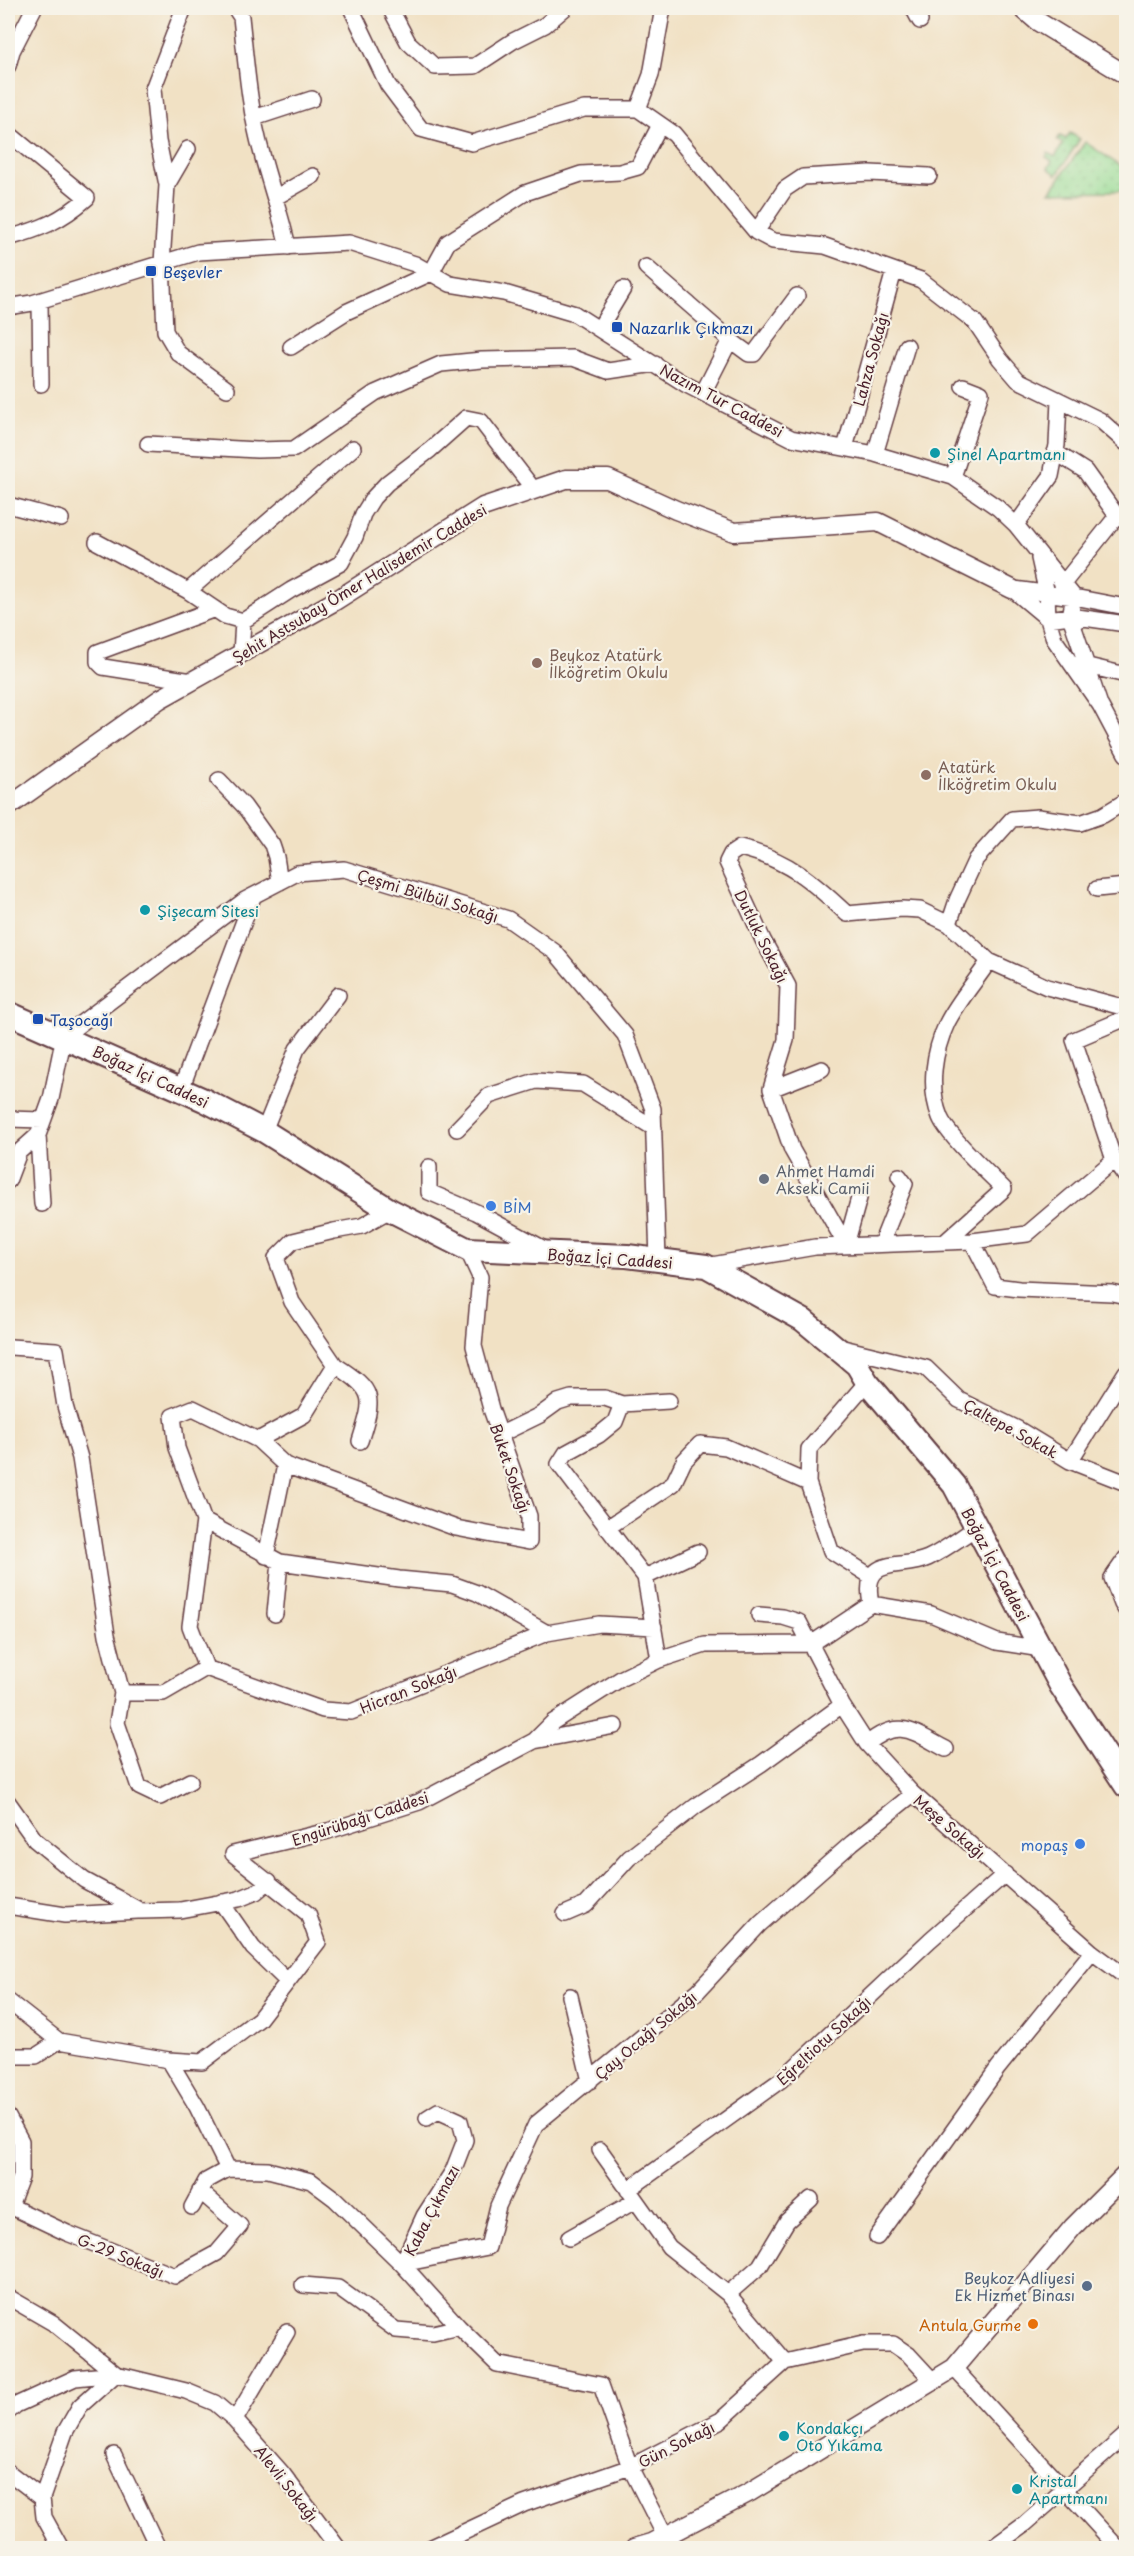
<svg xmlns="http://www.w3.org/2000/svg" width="1134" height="2556" viewBox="0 0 1134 2556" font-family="'Playpen Sans',sans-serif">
  <defs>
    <pattern id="grass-dots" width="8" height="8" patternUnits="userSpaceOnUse" patternTransform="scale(1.5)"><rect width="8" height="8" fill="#98dc95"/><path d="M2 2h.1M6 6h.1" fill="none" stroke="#84bc81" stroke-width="1.8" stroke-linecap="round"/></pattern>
  </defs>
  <rect width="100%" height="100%" fill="#f7f3e8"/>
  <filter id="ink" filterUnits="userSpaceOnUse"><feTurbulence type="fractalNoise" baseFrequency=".0167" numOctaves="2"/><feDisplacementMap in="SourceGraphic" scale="12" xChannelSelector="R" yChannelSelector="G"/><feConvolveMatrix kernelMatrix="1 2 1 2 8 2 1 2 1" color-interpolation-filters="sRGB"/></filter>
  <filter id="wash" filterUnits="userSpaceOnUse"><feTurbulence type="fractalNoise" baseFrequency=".008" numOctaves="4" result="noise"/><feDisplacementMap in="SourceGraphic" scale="24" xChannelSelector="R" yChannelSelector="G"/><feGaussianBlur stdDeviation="1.35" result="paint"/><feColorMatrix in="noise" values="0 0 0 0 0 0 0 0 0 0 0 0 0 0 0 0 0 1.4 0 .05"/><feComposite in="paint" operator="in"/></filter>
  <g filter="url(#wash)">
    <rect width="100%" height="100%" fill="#f1e1c4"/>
    <!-- grass -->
    <path fill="url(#grass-dots)" stroke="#717e60" stroke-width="1.5" d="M 1070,133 L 1080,139 L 1057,175 L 1048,168 L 1052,161 L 1046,157 L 1048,153 L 1055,157 L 1063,144 L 1057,140 L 1060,136 L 1066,139 Z
      M 1085,142 L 1126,170 L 1126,191 L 1050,192 Z"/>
  </g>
  <g filter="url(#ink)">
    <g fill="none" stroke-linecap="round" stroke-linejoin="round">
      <!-- minor casing -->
      <g stroke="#633c42" stroke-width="18">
        <path id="minor" d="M 184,8 L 153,89 L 158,141 L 167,185 L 162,263 L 165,331 L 178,353 L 227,389
          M 235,8 L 241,17 C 246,62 249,109 262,154 C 270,185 281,215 288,247
          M 351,8 L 388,85 L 421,129 L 472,143 L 584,109 L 638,109 L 674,134 L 756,232 L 773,241 L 825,246 L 921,280 L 975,322 L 1000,359 L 1018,380 L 1100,420 L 1126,443
          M 390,8 L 408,42 L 435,67 L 475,66 L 513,41 L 545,25 L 565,8
          M 913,8 L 920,21
          M 8,66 L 12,51 L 34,8
          M 638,109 L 651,75 L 663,8
          M 254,118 L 312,99
          M 8,133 L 87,198 C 61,221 41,229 8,238
          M 167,185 L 188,149
          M 276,197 L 313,176
          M 756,232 L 785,189 L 803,177 L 870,173 L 929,176
          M 646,267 L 730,340 L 703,393
          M 40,301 L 41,384
          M 8,307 L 32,303 L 198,252 L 349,243 L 415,264 L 450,284 L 504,293 L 575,314 L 685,384 L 791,438 L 875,454 L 953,477 L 998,508 L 1016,525 L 1074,597 L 1070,616 L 1100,705
          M 599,329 L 623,289
          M 730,340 L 749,354 L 754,354 L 797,296
          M 291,347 L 346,312 L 431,273 L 448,242 L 525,193 L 581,174 L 620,172 L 638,167 L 660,125
          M 148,444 L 257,450 L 294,449 L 375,393 L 441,364 L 482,360 L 573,358 L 608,371 L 655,364
          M 845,448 L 894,271
          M 1055,452 L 1085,471 L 1117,516 L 1062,585
          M 875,454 L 907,346
          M 953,477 L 981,393 L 963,386
          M 8,505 L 61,519
          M 1016,525 L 1051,476 L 1057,445 L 1059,400
          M 97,542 L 188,591 L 225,616 L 243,621 L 241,654
          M 1039,558 L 1047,594 L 1048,619 L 1054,639 L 1100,705 L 1126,754
          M 1012,589 L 1048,619 L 1070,616 L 1126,624
          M 1014,589 L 1074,597 L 1126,607
          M 188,591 L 353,448
          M 243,621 L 291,590 L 341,563 L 355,537 L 363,514 L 373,498 L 387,483 L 430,450 L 466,418 L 481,421 L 534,490
          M 1088,666 L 1126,675
          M 192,681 L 103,667 L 98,662 L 98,652 L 215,609
          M 219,780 L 244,806 L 272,845 L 276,857 L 280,882
          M 1097,889 L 1126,886
          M 989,961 L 1047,987 L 1126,1008
          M 181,1089 L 253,897
          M 771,1089 L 822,1069
          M 8,1119 L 42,1120
          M 457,1129 L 489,1096 L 536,1081 L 583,1084 L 654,1128
          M 264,1131 L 297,1049 L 338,995
          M 1114,1160 L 1126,1177
          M 429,1167 L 429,1192 L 476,1212 L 546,1250
          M 8,1181 L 19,1152 L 38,1135
          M 42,1204 L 38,1135 L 51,1099 L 64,1036 L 245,900 L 297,873 L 344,869 L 508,919 L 555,952 L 625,1035 L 653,1109 L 658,1260
          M 972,1241 L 995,1286 L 1019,1289 L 1112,1293 L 1126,1296
          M 945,1242 L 1004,1189 C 989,1174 947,1135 940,1117 C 928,1087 934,1051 947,1023 C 958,1001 976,981 989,961 L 949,924 L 957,900 L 976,859 L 1012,819 L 1038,817 L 1080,823 L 1103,815 L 1126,801
          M 881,1244 L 905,1184 L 899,1176
          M 846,1245 L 792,1150 L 771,1089 L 786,1040 L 788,986 L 763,940 L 727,862 L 731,854 L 740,848 C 787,859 813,882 847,914 L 902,909 L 920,910 L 949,924
          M 846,1245 L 859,1198
          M 467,1249 L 480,1277 L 474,1346 L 491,1409 L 529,1516 L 529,1542 L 456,1528 L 285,1465 L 258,1440 L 193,1408 L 173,1416 L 177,1448 L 204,1521 L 280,1562 L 399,1579 L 452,1584 L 477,1593 L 547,1633
          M 706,1266 L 815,1247 L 972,1241 L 1027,1234 L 1114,1160 L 1074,1040 L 1126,1018
          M 10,1347 L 56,1350 L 65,1406 L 80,1458 L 107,1635 L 122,1693 L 163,1693 L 206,1668
          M 839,1347 L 926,1368 L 959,1400 L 1016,1428 L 1070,1461 L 1126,1483
          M 335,1365 C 376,1391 374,1397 360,1441
          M 867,1382 L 809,1449 L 808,1483 L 831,1551 L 872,1577
          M 622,1404 L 669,1401
          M 499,1435 L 540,1415 L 558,1402 L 571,1398 L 605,1398 L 622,1404 L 615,1422 L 599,1435 L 566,1453 L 559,1464 L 645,1577 L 659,1660
          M 258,1440 L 304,1415 L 335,1365 L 292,1302 L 276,1258 L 293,1241 L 334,1231 L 362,1226 L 390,1210
          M 1070,1461 L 1126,1372
          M 204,1521 L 190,1626 L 206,1668 L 323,1710 L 351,1712 L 547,1633 L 599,1624 L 654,1627
          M 607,1528 L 673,1484 L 684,1461 L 700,1444 L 726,1447 L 808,1483
          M 266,1556 L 285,1465
          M 1126,1558 L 1112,1578 L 1122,1604 L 1126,1610
          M 645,1577 L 698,1552
          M 871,1604 C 861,1553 900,1571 928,1558 C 945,1550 961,1537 976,1528
          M 275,1614 L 280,1562
          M 759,1615 L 783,1617 L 799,1622 L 842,1705 L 867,1744 L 912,1793 L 1092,1952 L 1126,1977
          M 122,1693 L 117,1723 L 139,1787 L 160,1797 L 190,1781
          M 534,1741 L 615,1726
          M 867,1744 C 899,1717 913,1732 946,1749
          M 8,1802 L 35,1840 L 84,1880 L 141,1911 L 180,1910 L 239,1899 L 256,1892 L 269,1881
          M 221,1902 L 253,1948 L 287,1981
          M 8,1906 L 65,1915 L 138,1911
          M 565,1914 L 586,1905 L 629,1858 L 696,1806 L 761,1764 L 842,1705
          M 570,1996 L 590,2081
          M 8,2001 L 59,2041 L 169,2060 L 202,2062 L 259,2019 L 318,1942 L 308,1914 L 233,1854 L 328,1831 L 419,1802 L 534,1741 L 553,1722 L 622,1678 L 659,1660 L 705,1645 L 811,1644 L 871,1604 L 931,1614 L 997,1642 L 1041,1649
          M 8,2056 L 36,2056 L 59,2041
          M 169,2060 L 197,2107 L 228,2169 L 268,2170 L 311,2181 L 335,2199 L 402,2264 L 459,2327 L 497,2364 L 601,2385 L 630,2467 L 665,2536 L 668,2548
          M 8,2117 L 21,2141 L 21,2177 L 8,2211
          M 600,2150 L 669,2247 L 728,2294 L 785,2362
          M 628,2190 L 781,2080 L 930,1940 L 1005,1874
          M 10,2206 L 67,2233 L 175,2276 L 217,2253 L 240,2226 L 200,2191
          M 192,2207 L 206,2181 L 228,2169
          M 877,2237 L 998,2068 L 1092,1952
          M 569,2238 L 635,2201
          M 402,2264 L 488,2247 L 498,2206 L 536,2124 L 698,1991 L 760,1924 L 852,1843 L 913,1794
          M 402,2264 L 424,2216 L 453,2171 L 465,2140 L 460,2121 L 438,2111 L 427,2118
          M 303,2285 L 338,2288 L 396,2330 L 433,2333 L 459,2327
          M 728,2294 L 760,2266 L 787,2221 L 811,2199
          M 8,2297 L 53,2323 L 116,2374 L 186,2391 L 215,2403 L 235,2420 L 282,2473 L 338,2548
          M 954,2368 L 1118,2548
          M 8,2412 L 16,2405 L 75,2378 L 116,2374 L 80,2406 L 65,2432 L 42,2498 L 44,2517 L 61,2548
          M 235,2420 L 287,2332
          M 114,2455 L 158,2548
          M 8,2472 L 42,2498
          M 430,2548 L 524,2504 L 630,2467 L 721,2420 L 785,2362 L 863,2344 L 893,2344 L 909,2355 L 934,2382
          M 992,2548 L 1025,2524 L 1126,2435"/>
      </g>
      <!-- tertiary casing -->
      <g stroke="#633c42" stroke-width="21">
        <path id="tertiary" d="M 1022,8 L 1037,21 L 1126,75
          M 8,807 L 160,699 L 335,601 L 483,507 L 566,479 L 608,479 L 676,510 L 734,532 L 878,522 L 1012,589
          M 635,2548 L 652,2543 L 750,2492 L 954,2368 L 1073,2227 L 1126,2174"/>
      </g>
      <!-- primary casing -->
      <g stroke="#633c42" stroke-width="26">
        <path id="primary" d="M 8,1013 L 204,1100 L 264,1131 L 390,1210 L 467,1249 L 627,1256 L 706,1266 L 803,1320 L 857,1365 L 867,1382 L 954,1485 L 1061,1686 L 1126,1786"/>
      </g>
      <!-- minor -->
      <use href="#minor" stroke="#fff" stroke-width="15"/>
      <!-- tertiary -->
      <use href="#tertiary" stroke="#fff" stroke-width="18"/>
      <!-- primary -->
      <use href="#primary" stroke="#fff" stroke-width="22"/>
    </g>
  </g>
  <!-- markers -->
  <g fill="#1a4fb4" stroke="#f7f3e8" stroke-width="2">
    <rect x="145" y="265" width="12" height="12" rx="3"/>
    <rect x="611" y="321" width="12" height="12" rx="3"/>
    <rect x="32" y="1013" width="12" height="12" rx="3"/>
  </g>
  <g fill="#0f9aa8" stroke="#f7f3e8" stroke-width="2">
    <circle cx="935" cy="453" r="6"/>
    <circle cx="145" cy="910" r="6"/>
    <circle cx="784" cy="2436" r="6"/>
    <circle cx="1017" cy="2489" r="6"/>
  </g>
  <g fill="#8d6e63" stroke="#f7f3e8" stroke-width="2">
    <circle cx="537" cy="663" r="6"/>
    <circle cx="926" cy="775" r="6"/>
  </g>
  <circle fill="#6b7280" stroke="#f7f3e8" stroke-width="2" cx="764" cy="1179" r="6"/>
  <g fill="#3f7fe0" stroke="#f7f3e8" stroke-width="2">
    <circle cx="491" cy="1206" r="6"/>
    <circle cx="1080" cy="1844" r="6"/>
  </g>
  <circle fill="#5c6f8a" stroke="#f7f3e8" stroke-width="2" cx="1087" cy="2286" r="6"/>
  <circle fill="#e8710a" stroke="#f7f3e8" stroke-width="2" cx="1033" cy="2324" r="6"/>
  <g text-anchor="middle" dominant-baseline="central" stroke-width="4.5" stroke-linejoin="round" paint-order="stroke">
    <!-- transit labels -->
    <g font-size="15" fill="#164399" stroke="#f7f3e8" text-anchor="start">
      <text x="163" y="271">Beşevler</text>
      <text x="629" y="327">Nazarlık Çıkmazı</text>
      <text x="50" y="1019">Taşocağı</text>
    </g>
    <!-- street labels -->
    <g font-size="15" fill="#4a1f2b" stroke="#f7f3e8">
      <text transform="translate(870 359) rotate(-75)">Lahza Sokağı</text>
      <text transform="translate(722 400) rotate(28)">Nazım Tur Caddesi</text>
      <text transform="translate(359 583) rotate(-31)">Şehit Astsubay Ömer Halisdemir Caddesi</text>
      <text transform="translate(428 895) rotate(17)">Çeşmi Bülbül Sokağı</text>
      <text transform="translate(762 936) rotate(64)">Dutluk Sokağı</text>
      <text transform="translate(151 1076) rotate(25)">Boğaz İçi Caddesi</text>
      <text transform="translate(610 1258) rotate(4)">Boğaz İçi Caddesi</text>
      <text transform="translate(1011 1428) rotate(29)">Çaltepe Sokak</text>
      <text transform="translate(511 1468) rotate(71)">Buket Sokağı</text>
      <text transform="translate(996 1564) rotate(62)">Boğaz İçi Caddesi</text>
      <text transform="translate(408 1689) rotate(-22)">Hicran Sokağı</text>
      <text transform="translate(360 1818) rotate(-18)">Engürübağı Caddesi</text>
      <text transform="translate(950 1826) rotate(41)">Meşe Sokağı</text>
      <text transform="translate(645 2035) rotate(-40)">Çay Ocağı Sokağı</text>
      <text transform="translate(823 2040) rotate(-43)">Eğreltiotu Sokağı</text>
      <text transform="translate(431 2210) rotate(-62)">Kaba Çıkmazı</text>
      <text transform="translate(121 2255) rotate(22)">G-29 Sokağı</text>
      <text transform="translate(676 2444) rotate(-27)">Gün Sokağı</text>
      <text transform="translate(287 2483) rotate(52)">Alevli Sokağı</text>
    </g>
    <!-- culture labels -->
    <g font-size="15" fill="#0d838f" stroke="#f7f3e8" text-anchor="start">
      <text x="947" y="453">Şinel Apartmanı</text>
      <text x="157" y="910">Şişecam Sitesi</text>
      <text x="796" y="2427">Kondakçı<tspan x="796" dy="17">Oto Yıkama</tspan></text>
      <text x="1029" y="2480">Kristal<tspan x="1029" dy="17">Apartmanı</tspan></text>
    </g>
    <!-- education labels -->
    <g font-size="15" fill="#785e54" stroke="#f7f3e8" text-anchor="start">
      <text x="549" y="654">Beykoz Atatürk<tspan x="549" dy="17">İlköğretim Okulu</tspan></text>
      <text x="938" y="766">Atatürk<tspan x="938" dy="17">İlköğretim Okulu</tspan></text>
    </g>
    <!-- worship labels -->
    <g font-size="15" fill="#5b616d" stroke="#f7f3e8" text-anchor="start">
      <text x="776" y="1170">Ahmet Hamdi<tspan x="776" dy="17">Akseki Camii</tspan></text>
    </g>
    <!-- shop labels -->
    <g font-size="15" fill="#366cbe" stroke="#f7f3e8" text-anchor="start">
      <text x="503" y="1206">BİM</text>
      <text x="1068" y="1844" text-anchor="end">mopaş</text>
    </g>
    <!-- service labels -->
    <g font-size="15" fill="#4e5e75" stroke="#f7f3e8" text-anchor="end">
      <text x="1075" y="2277">Beykoz Adliyesi<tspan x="1075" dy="17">Ek Hizmet Binası</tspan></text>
    </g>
    <!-- food labels -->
    <g font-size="15" fill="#c56008" stroke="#f7f3e8" text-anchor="end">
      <text x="1021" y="2324">Antula Gurme</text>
    </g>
  </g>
  <!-- margin -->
  <rect width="1134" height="2556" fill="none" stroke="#f7f3e8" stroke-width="30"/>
</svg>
